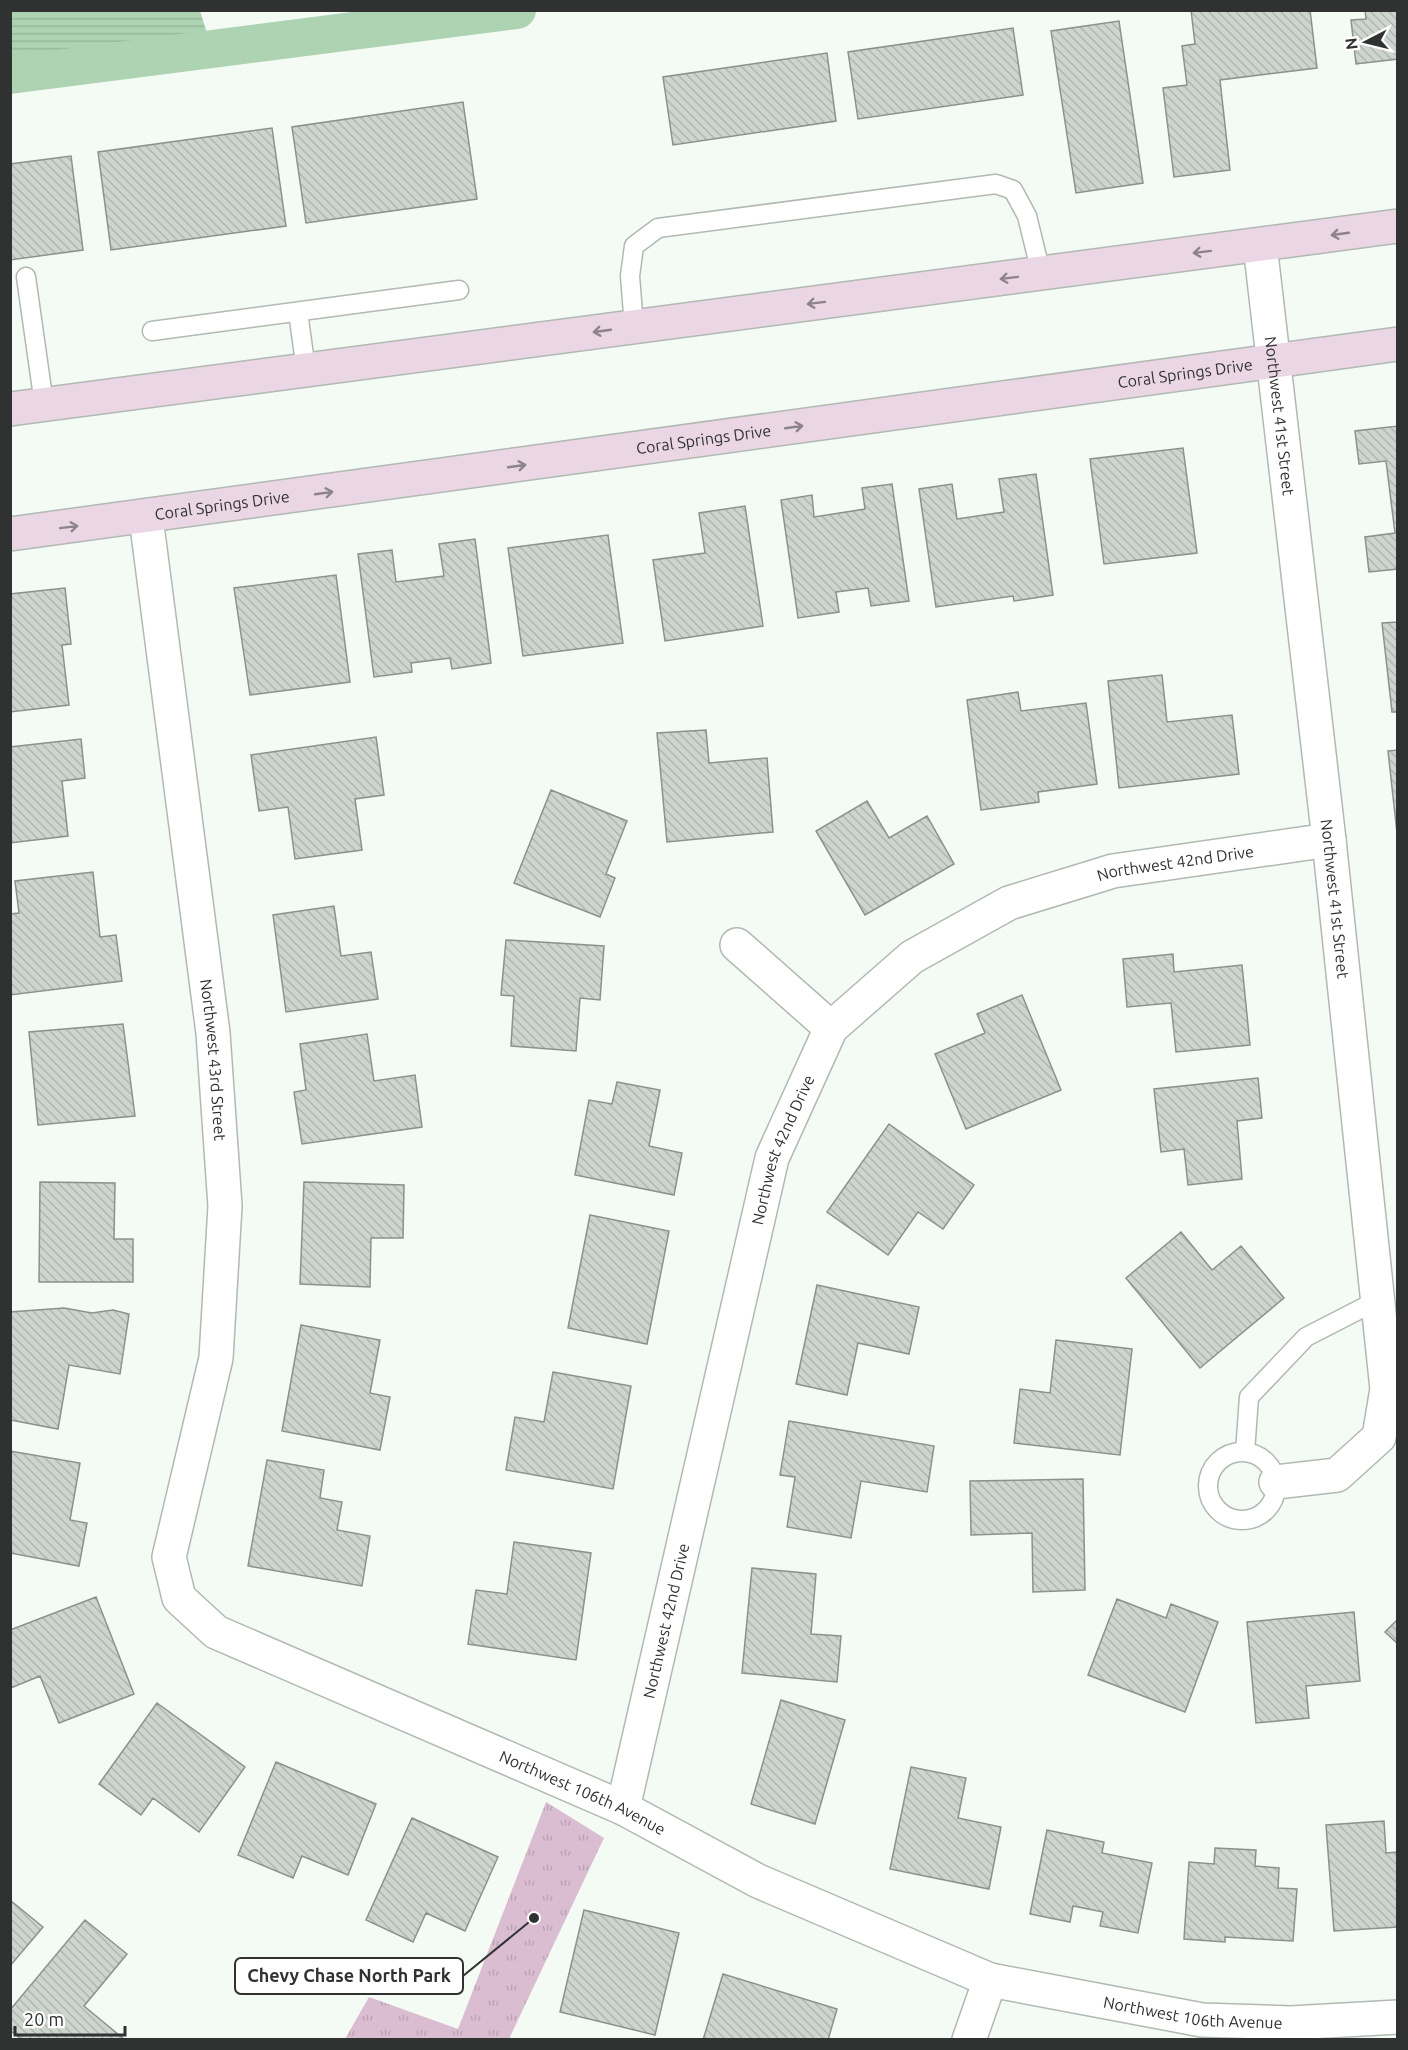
<svg xmlns="http://www.w3.org/2000/svg" width="1408" height="2050" viewBox="0 0 1408 2050" font-family="Ubuntu,sans-serif">
  <defs>
    <pattern id="park-tufts" width="24" height="20" patternUnits="userSpaceOnUse" patternTransform="scale(1.5)"><rect width="24" height="20" fill="#dbbdd2"/><path d="M3 7l-1-3M5 7V3M7 7l1-3M15 17l-1-3M17 17v-4M19 17l1-3" fill="none" stroke="#bca3b5"/></pattern>
    <pattern id="water-rules" width="6" height="5" patternUnits="userSpaceOnUse" patternTransform="scale(1.5)"><rect width="6" height="5" fill="#aed3b3"/><path d="M0 2.5h6" fill="none" stroke="#96b69a"/></pattern>
    <pattern id="building-back-hatch" width="6" height="6" patternUnits="userSpaceOnUse" patternTransform="scale(1.5)"><rect width="6" height="6" fill="#cdd5ce"/><path d="M-1 5l2 2M0 0l6 6M5-1l2 2" fill="none" stroke="#b0b7b1"/></pattern>
  </defs>
  <rect width="100%" height="100%" fill="#f3fbf4"/>
  <!-- park -->
  <path fill="url(#park-tufts)" d="M 546,1802 L 604,1838 L 509,2039 L 345,2039 L 369,1997 L 458,2029 Z"/>
  <!-- water -->
  <path fill="url(#water-rules)" d="M 10,11 L 200,11 L 212,49 L 11,75 Z"/>
  <g fill="none" stroke-linecap="round" stroke-linejoin="round">
    <!-- canal -->
    <path stroke="#aed3b3" stroke-width="38" d="M 10,75 L 517,10"/>
  </g>
  <!-- building -->
  <path fill="url(#building-back-hatch)" stroke="#8a928b" stroke-width="1.5" d="M 1191,10 L 1310,10 L 1317,68 L 1220,80 L 1230,170 L 1174,177 L 1163,88 L 1187,85 L 1182,46 L 1195,44 Z
    M 1365,10 L 1398,10 L 1398,59 L 1356,64 L 1351,20 L 1366,19 Z
    M 1119,21 L 1143,183 L 1076,193 L 1051,31 Z
    M 1013,28 L 1023,95 L 858,119 L 848,52 Z
    M 827,53 L 836,121 L 673,145 L 663,77 Z
    M 463,102 L 477,199 L 306,223 L 292,127 Z
    M 272,128 L 286,226 L 111,250 L 98,152 Z
    M 71,156 L 83,250 L 10,260 L 10,164 Z
    M 1398,426 L 1398,569 L 1369,572 L 1365,537 L 1395,533 L 1386,461 L 1359,464 L 1355,431 Z
    M 1183,448 L 1197,553 L 1104,564 L 1090,459 Z
    M 1036,474 L 1053,595 L 1014,601 L 1013,596 L 936,607 L 919,489 L 952,484 L 957,519 L 1004,512 L 999,479 Z
    M 892,484 L 909,601 L 871,606 L 868,588 L 836,592 L 839,612 L 798,618 L 781,500 L 812,495 L 814,517 L 865,509 L 862,488 Z
    M 745,506 L 763,626 L 665,641 L 653,560 L 705,553 L 699,513 Z
    M 608,535 L 623,643 L 523,656 L 508,548 Z
    M 475,539 L 491,663 L 452,669 L 450,658 L 411,663 L 412,672 L 374,677 L 358,554 L 392,550 L 396,582 L 444,576 L 439,544 Z
    M 336,575 L 350,682 L 250,695 L 234,588 Z
    M 65,588 L 71,644 L 62,645 L 69,705 L 10,712 L 10,594 Z
    M 1398,622 L 1398,712 L 1392,712 L 1382,623 Z
    M 1162,675 L 1167,722 L 1232,715 L 1239,774 L 1119,788 L 1108,681 Z
    M 1018,692 L 1021,711 L 1086,703 L 1097,784 L 1038,792 L 1039,802 L 981,810 L 967,700 Z
    M 706,730 L 709,763 L 767,758 L 773,832 L 667,842 L 657,733 Z
    M 376,737 L 384,795 L 355,799 L 362,850 L 295,859 L 288,807 L 259,811 L 251,755 Z
    M 81,739 L 85,778 L 62,781 L 68,836 L 10,843 L 10,747 Z
    M 1398,750 L 1398,842 L 1388,751 Z
    M 551,790 L 627,821 L 606,874 L 615,878 L 600,917 L 514,883 Z
    M 867,801 L 889,838 L 927,816 L 954,864 L 865,915 L 816,831 Z
    M 93,872 L 100,937 L 116,935 L 122,981 L 10,995 L 10,914 L 19,913 L 15,881 Z
    M 334,906 L 341,956 L 371,952 L 378,999 L 286,1012 L 273,915 Z
    M 506,940 L 604,946 L 600,1000 L 580,998 L 576,1051 L 511,1046 L 514,996 L 501,995 Z
    M 1173,954 L 1174,972 L 1242,965 L 1250,1045 L 1176,1052 L 1171,1003 L 1127,1007 L 1123,959 Z
    M 1022,995 L 1061,1090 L 966,1129 L 935,1054 L 985,1033 L 977,1014 Z
    M 123,1024 L 135,1116 L 38,1125 L 29,1032 Z
    M 367,1034 L 374,1081 L 415,1075 L 422,1127 L 302,1144 L 294,1092 L 306,1090 L 300,1044 Z
    M 1258,1078 L 1262,1118 L 1237,1121 L 1242,1179 L 1188,1185 L 1184,1149 L 1161,1152 L 1154,1089 Z
    M 617,1082 L 660,1090 L 649,1146 L 682,1153 L 674,1195 L 575,1175 L 589,1100 L 612,1104 Z
    M 889,1124 L 974,1185 L 943,1229 L 918,1212 L 888,1255 L 827,1212 Z
    M 40,1182 L 115,1183 L 114,1239 L 133,1239 L 133,1282 L 39,1282 Z
    M 304,1182 L 404,1185 L 403,1238 L 371,1238 L 370,1287 L 300,1284 Z
    M 590,1215 L 669,1231 L 647,1344 L 568,1328 Z
    M 1181,1232 L 1212,1270 L 1241,1246 L 1284,1298 L 1200,1368 L 1126,1278 Z
    M 817,1285 L 919,1307 L 909,1354 L 858,1343 L 847,1395 L 796,1384 Z
    M 64,1308 L 92,1313 L 113,1310 L 129,1314 L 120,1374 L 69,1365 L 58,1429 L 10,1420 L 10,1312 Z
    M 301,1325 L 380,1340 L 370,1393 L 390,1397 L 380,1450 L 282,1431 Z
    M 1056,1340 L 1132,1349 L 1120,1455 L 1014,1443 L 1020,1389 L 1050,1393 Z
    M 553,1372 L 631,1386 L 613,1489 L 506,1470 L 515,1417 L 544,1422 Z
    M 789,1421 L 934,1446 L 927,1492 L 861,1481 L 851,1538 L 787,1527 L 795,1477 L 780,1475 Z
    M 10,1451 L 80,1463 L 70,1520 L 87,1523 L 79,1566 L 10,1553 Z
    M 267,1460 L 324,1470 L 320,1498 L 342,1502 L 337,1530 L 370,1536 L 362,1586 L 248,1566 Z
    M 1083,1479 L 1085,1590 L 1033,1592 L 1032,1533 L 971,1535 L 970,1481 Z
    M 514,1542 L 591,1553 L 576,1660 L 468,1644 L 476,1590 L 507,1594 Z
    M 752,1568 L 816,1574 L 811,1634 L 841,1636 L 837,1682 L 742,1673 Z
    M 96,1597 L 134,1694 L 59,1723 L 40,1676 L 11,1688 L 10,1630 Z
    M 1117,1599 L 1166,1618 L 1171,1604 L 1218,1622 L 1185,1712 L 1088,1675 Z
    M 1354,1612 L 1360,1681 L 1306,1686 L 1309,1718 L 1256,1723 L 1247,1622 Z
    M 1398,1619 L 1398,1644 L 1385,1632 Z
    M 781,1700 L 845,1720 L 815,1824 L 751,1804 Z
    M 157,1703 L 245,1767 L 199,1832 L 153,1798 L 141,1815 L 99,1784 Z
    M 276,1762 L 376,1804 L 348,1875 L 302,1856 L 293,1878 L 238,1855 Z
    M 911,1767 L 966,1778 L 958,1818 L 1001,1827 L 989,1889 L 890,1869 Z
    M 412,1818 L 498,1857 L 465,1931 L 426,1913 L 413,1942 L 366,1920 Z
    M 1384,1821 L 1386,1853 L 1398,1852 L 1398,1927 L 1334,1931 L 1326,1825 Z
    M 1047,1830 L 1104,1842 L 1102,1853 L 1152,1863 L 1138,1933 L 1100,1926 L 1103,1912 L 1073,1906 L 1070,1922 L 1030,1914 Z
    M 1215,1848 L 1256,1850 L 1255,1866 L 1279,1868 L 1278,1888 L 1297,1889 L 1293,1941 L 1225,1937 L 1225,1942 L 1184,1939 L 1189,1862 L 1214,1864 Z
    M 10,1900 L 43,1927 L 10,1966 Z
    M 584,1910 L 679,1933 L 655,2035 L 560,2012 Z
    M 85,1920 L 127,1954 L 84,2006 L 125,2040 L 22,2040 L 10,2030 L 10,2010 Z
    M 723,1974 L 837,2009 L 828,2040 L 703,2040 Z"/>
  <g fill="none" stroke-linecap="round" stroke-linejoin="round">
    <!-- service casing -->
    <g stroke="#b1b9b2" stroke-width="21">
      <path id="service" d="M 26,277 L 44,404
        M 298,312 L 306,370
        M 634,326 L 630,276 L 634,246 L 658,228 L 996,184 L 1013,190 L 1027,216 L 1041,273
        M 152,331 L 459,290
        M1208 1486a34 34 0 1 1 68 0a34 34 0 1 1-68 0Z
        M 1245,1452 L 1249,1397 L 1306,1337 L 1378,1300"/>
    </g>
    <!-- minor casing -->
    <g stroke="#b1b9b2" stroke-width="36">
      <g id="minor">
        <path id="s1" d="M 1260,245 L 1329,840 L 1387,1389 L 1379,1437 L 1337,1475 L 1276,1482"/>
        <path id="s2" d="M 146,518 L 213,1033 L 225,1206 L 216,1358 L 169,1557 L 179,1598 L 216,1632 L 623,1808 L 758,1881 L 990,1980 L 969,2040"/>
        <path d="M 737,945 L 831,1028"/>
        <path id="s3" d="M 623,1808 L 772,1158 L 831,1028 L 912,957 L 1009,903 L 1113,871 L 1329,840"/>
        <path id="s4" d="M 990,1980 L 1202,2020 L 1291,2023 L 1398,2017"/>
      </g>
    </g>
    <!-- secondary casing -->
    <g stroke="#b1b9b2" stroke-width="36">
      <g id="secondary">
        <path d="M 10,409 L 1398,226"/>
        <path id="s5" d="M 10,534 L 1398,344"/>
      </g>
    </g>
    <!-- service -->
    <use href="#service" stroke="#fff" stroke-width="18"/>
    <!-- minor -->
    <use href="#minor" stroke="#fff" stroke-width="33"/>
    <!-- secondary -->
    <use href="#secondary" stroke="#ebd6e6" stroke-width="33"/>
  </g>
  <!-- one-way arrows -->
  <defs><path id="oneway-shaft" d="M-6 0H5M1.5-3L5.5 0L1.5 3" fill="none" stroke-width="1.6" stroke-linecap="round" stroke-linejoin="round" transform="scale(1.5)"/></defs>
  <g stroke="#8d848b">
    <use href="#oneway-shaft" transform="translate(1340 234) rotate(172)"/>
    <use href="#oneway-shaft" transform="translate(1202 252) rotate(173)"/>
    <use href="#oneway-shaft" transform="translate(1009 278) rotate(173)"/>
    <use href="#oneway-shaft" transform="translate(816 303) rotate(173)"/>
    <use href="#oneway-shaft" transform="translate(602 331) rotate(172)"/>
    <use href="#oneway-shaft" transform="translate(794 427) rotate(-8)"/>
    <use href="#oneway-shaft" transform="translate(517 466) rotate(-8)"/>
    <use href="#oneway-shaft" transform="translate(324 493) rotate(-8)"/>
    <use href="#oneway-shaft" transform="translate(69 527) rotate(-7)"/>
  </g>
  <g text-anchor="middle" dominant-baseline="central" stroke-width="6" stroke-linejoin="round" paint-order="stroke">
    <!-- street labels -->
    <g font-size="16" fill="#2f3230" stroke="#fff">
      <text stroke="none"><textPath href="#s5" startOffset="1186">Coral Springs Drive</textPath></text>
      <text stroke="none"><textPath href="#s1" startOffset="172">Northwest 41st Street</textPath></text>
      <text stroke="none"><textPath href="#s5" startOffset="700">Coral Springs Drive</textPath></text>
      <text stroke="none"><textPath href="#s5" startOffset="214">Coral Springs Drive</textPath></text>
      <text stroke="none"><textPath href="#s3" startOffset="1200">Northwest 42nd Drive</textPath></text>
      <text stroke="none"><textPath href="#s1" startOffset="658">Northwest 41st Street</textPath></text>
      <text stroke="none"><textPath href="#s2" startOffset="546">Northwest 43rd Street</textPath></text>
      <text stroke="none"><textPath href="#s3" startOffset="678">Northwest 42nd Drive</textPath></text>
      <text stroke="none"><textPath href="#s3" startOffset="192">Northwest 42nd Drive</textPath></text>
      <text stroke="none"><textPath href="#s2" startOffset="1542">Northwest 106th Avenue</textPath></text>
      <text stroke="none"><textPath href="#s4" startOffset="206">Northwest 106th Avenue</textPath></text>
    </g>
  </g>
  <!-- callouts -->
  <path fill="none" stroke="#2f3230" stroke-width="2" d="M534 1918L463 1976"/>
  <circle fill="#2f3230" stroke="#fff" stroke-width="2" cx="534" cy="1918" r="6"/>
  <rect fill="#fff" stroke="#2f3230" stroke-width="2" x="235" y="1958" width="228" height="36" rx="6"/>
  <g font-size="18" text-anchor="middle" font-weight="bold" fill="#2f3230">
    <text x="349" y="1982">Chevy Chase North Park</text>
  </g>
  <!-- border -->
  <rect width="1408" height="2050" fill="none" stroke="#2f3230" stroke-width="24"/>
  <!-- north arrow -->
  <g transform="translate(1366 42) rotate(263)" stroke="#ffffff" stroke-width="4.5" paint-order="stroke">
  <path d="M0-4.5L10 22L0 15L-10 22Z" fill="#2f3230"/>
  <text y="-9" font-size="16" font-weight="bold" text-anchor="middle" fill="#2f3230">N</text>
  </g>
  <!-- scale -->
  <path d="M15 2026v9h110v-9" fill="none" stroke="#2f3230" stroke-width="3"/>
  <text x="24" y="2026" font-size="18" fill="#2f3230" stroke="#ffffff" stroke-width="4.5" paint-order="stroke">20 m</text>
</svg>
